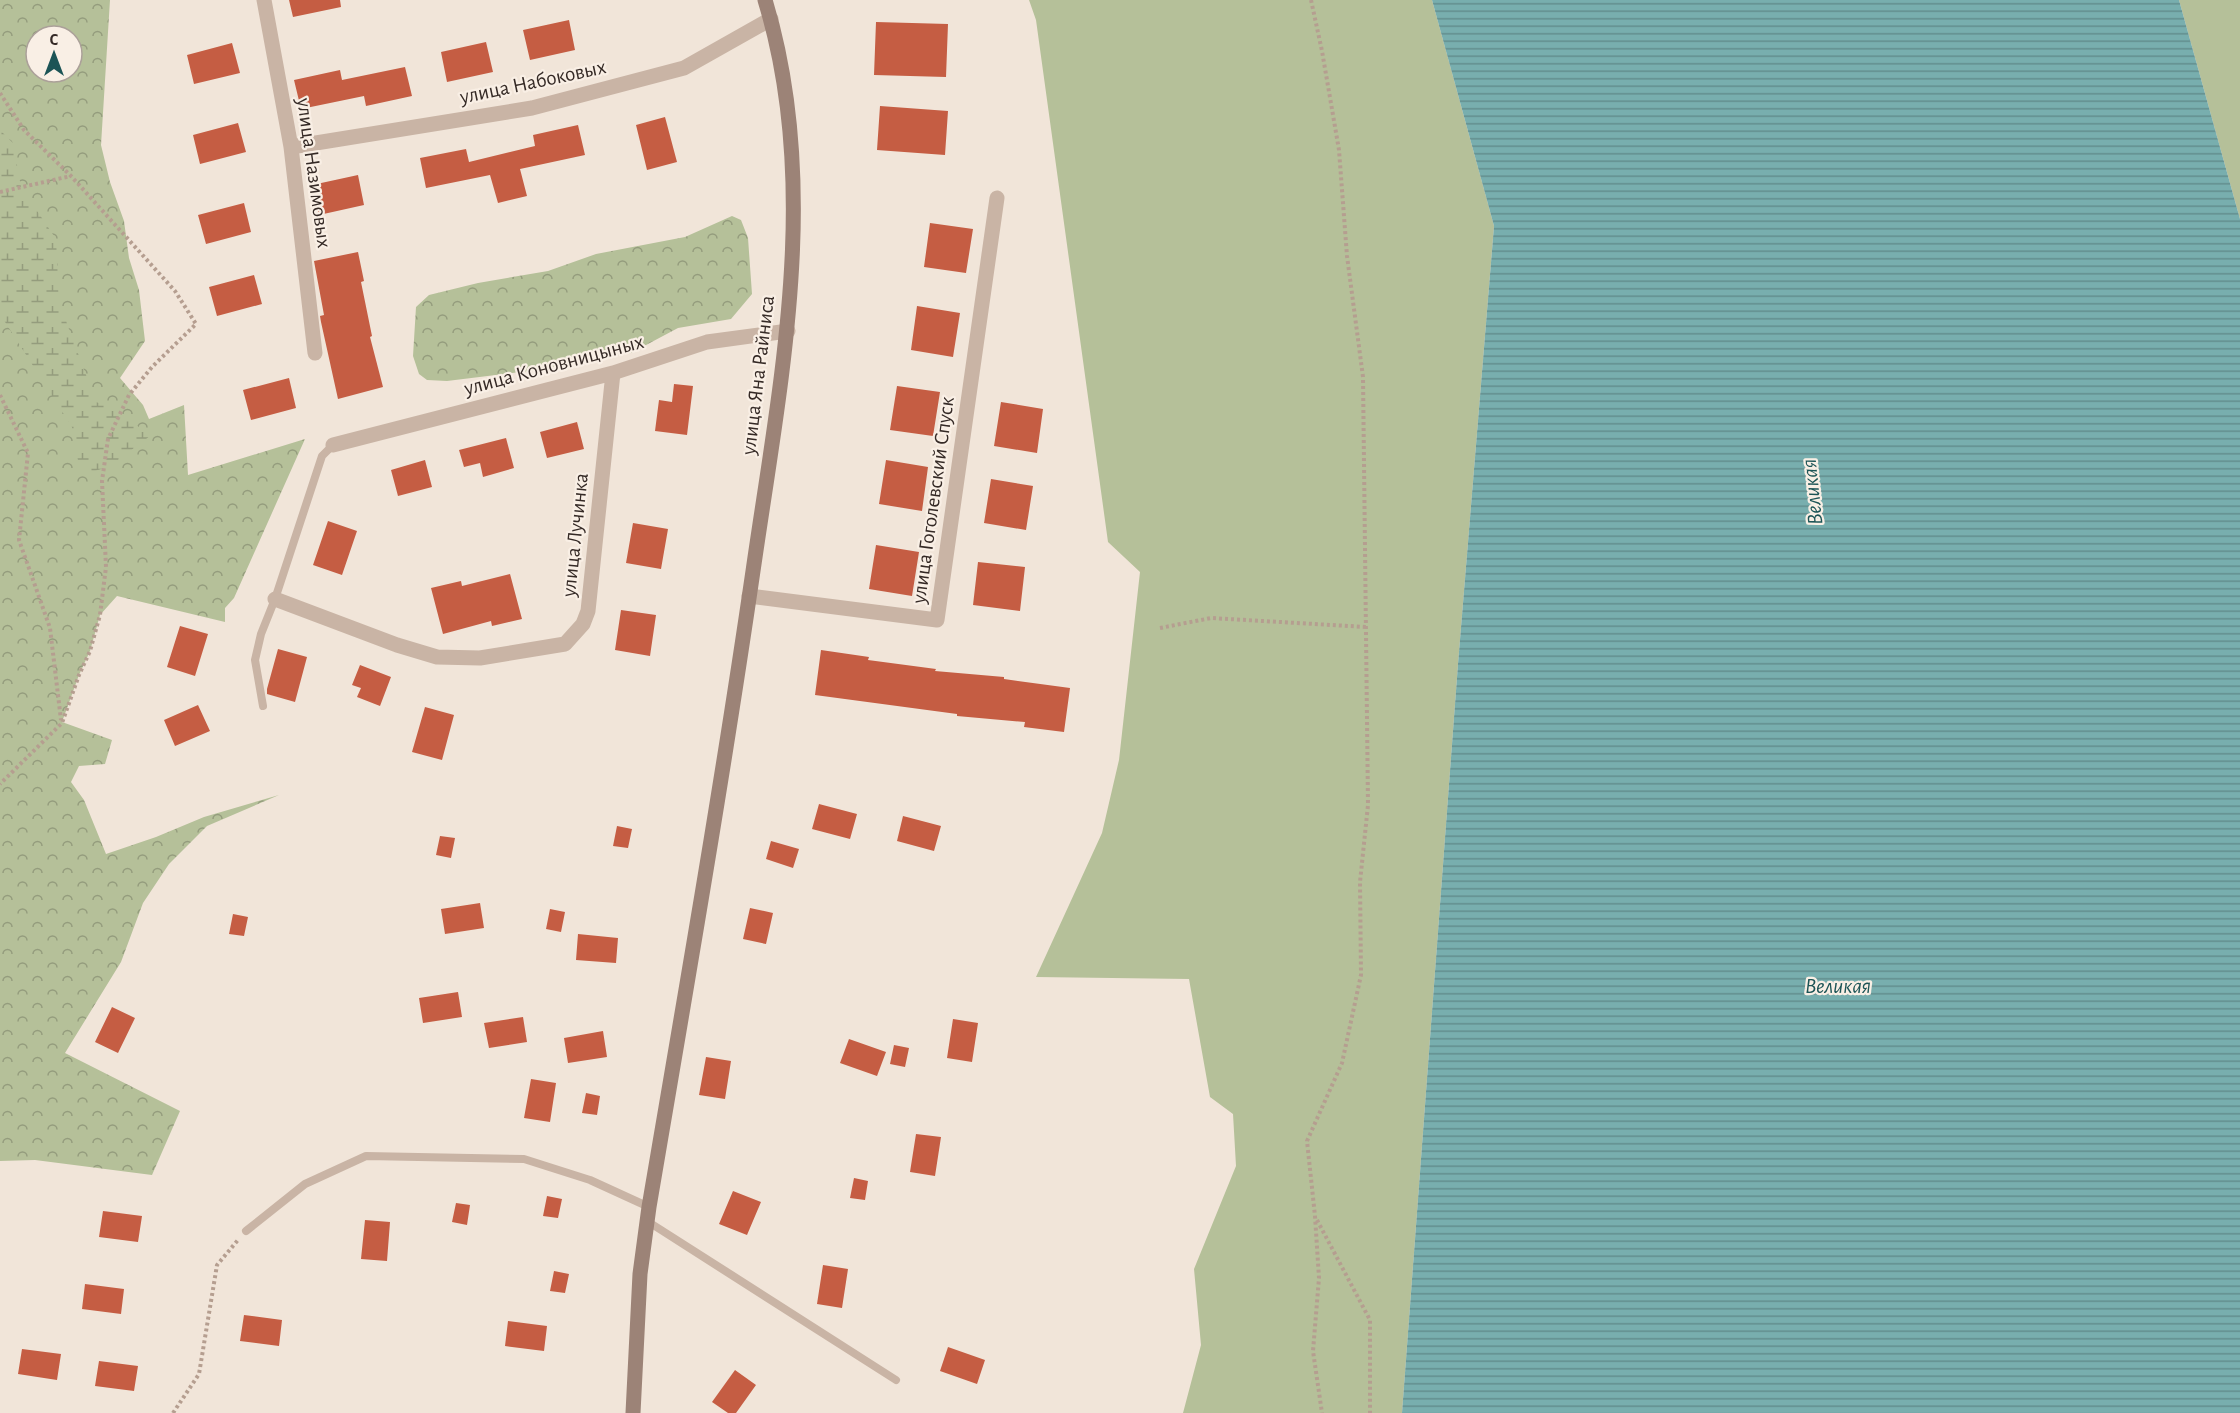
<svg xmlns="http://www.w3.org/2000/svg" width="2240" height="1413" viewBox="0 0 2240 1413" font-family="'Alegreya Sans',sans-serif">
  <defs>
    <pattern id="forest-crowns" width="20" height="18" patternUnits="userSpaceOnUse" patternTransform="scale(1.5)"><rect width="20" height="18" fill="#b5c099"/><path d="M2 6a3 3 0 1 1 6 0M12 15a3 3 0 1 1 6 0" fill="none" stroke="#949c7d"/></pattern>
    <pattern id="wetland-marsh" width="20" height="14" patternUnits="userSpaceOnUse" patternTransform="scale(1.5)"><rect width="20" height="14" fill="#b5c099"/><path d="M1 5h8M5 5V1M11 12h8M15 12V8" fill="none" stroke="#949c7d"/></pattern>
    <pattern id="water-rules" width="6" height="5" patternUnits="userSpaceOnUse" patternTransform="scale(1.5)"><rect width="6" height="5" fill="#78aeae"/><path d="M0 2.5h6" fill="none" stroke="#638e8d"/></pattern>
  </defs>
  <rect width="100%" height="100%" fill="#f1e5d9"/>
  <!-- green -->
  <path fill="#b5c099" d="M 1029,0 L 1432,0 L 1494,226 L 1458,664 L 1402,1413 L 1183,1413 L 1201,1345 L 1194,1269 L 1236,1166 L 1233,1114 L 1210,1097 L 1189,979 L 1036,977 L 1102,833 L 1119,760 L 1140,572 L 1108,542 L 1036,20 Z
    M 2179,0 L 2240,0 L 2240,219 Z"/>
  <!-- forest -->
  <path fill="url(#forest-crowns)" fill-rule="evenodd" d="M 0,0 L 110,0 L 101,145 L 110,182 L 124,221 L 129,258 L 139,290 L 145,341 L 120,378 L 143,405 L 149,419 L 184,405 L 188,475 L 305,439 L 234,598 L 225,608 L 225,622 L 117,596 L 100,615 L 90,651 L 79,675 L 62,722 L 112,740 L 105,764 L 79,766 L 71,782 L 84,800 L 106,854 L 156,837 L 204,817 L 279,795 L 207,826 L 169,864 L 143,903 L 121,962 L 65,1053 L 180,1111 L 152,1175 L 35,1160 L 0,1161 ZM 36,36 L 72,36 L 72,72 L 36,72 Z
    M 732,216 L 741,220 L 748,238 L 752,294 L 731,319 L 678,328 L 631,353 L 529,371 L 447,381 L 427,380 L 419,374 L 413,356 L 416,307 L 429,295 L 478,283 L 548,271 L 596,254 L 685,237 Z"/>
  <!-- wetland -->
  <path fill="url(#wetland-marsh)" d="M 0,130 L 13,143 L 21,187 L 56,239 L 59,302 L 96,402 L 119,411 L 150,436 L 110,466 L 89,473 L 79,466 L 72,427 L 0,314 Z"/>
  <!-- water -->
  <path fill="url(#water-rules)" d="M 1432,0 L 2179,0 L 2240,219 L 2240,1413 L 1402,1413 L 1458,664 L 1494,226 Z"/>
  <!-- building -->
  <path fill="#c55d43" d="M 289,0 L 340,0 L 341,7 L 293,17 Z
    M 569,20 L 575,50 L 530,60 L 523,30 Z
    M 876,22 L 948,24 L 946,77 L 874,75 Z
    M 486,42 L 493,72 L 447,82 L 441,52 Z
    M 232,43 L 240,73 L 194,84 L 187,55 Z
    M 405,67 L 412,96 L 366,106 L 364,96 L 301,109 L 294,80 L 340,70 L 342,80 Z
    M 880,106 L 948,111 L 945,155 L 877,150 Z
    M 665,117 L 677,162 L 647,170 L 636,125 Z
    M 238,123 L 246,152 L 200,164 L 193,135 Z
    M 578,125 L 585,155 L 520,169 L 527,196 L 498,203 L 490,175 L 426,188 L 420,158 L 466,149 L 469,162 L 535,146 L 533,135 Z
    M 358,175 L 364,205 L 319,215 L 312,185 Z
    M 244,203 L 251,232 L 206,244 L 198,215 Z
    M 930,223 L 973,229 L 966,273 L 924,267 Z
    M 358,252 L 364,281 L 361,282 L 372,336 L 370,337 L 383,387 L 338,399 L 321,322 L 320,316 L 324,315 L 314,261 Z
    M 254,275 L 262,304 L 217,316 L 209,287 Z
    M 917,306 L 960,313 L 953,357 L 911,350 Z
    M 289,378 L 296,408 L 251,420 L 243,390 Z
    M 674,384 L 693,386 L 687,435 L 655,431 L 659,400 L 672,402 Z
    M 897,386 L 940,392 L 933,436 L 890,430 Z
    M 1001,402 L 1043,409 L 1037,453 L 994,446 Z
    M 577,422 L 584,449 L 547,458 L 540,432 Z
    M 506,438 L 514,468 L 483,477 L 480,463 L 464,467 L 459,450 Z
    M 425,460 L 432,487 L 398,496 L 391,470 Z
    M 886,460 L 928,467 L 922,511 L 879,504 Z
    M 991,479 L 1033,486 L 1026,530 L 984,523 Z
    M 328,521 L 357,531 L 342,575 L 313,565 Z
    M 633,523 L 668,529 L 661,569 L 626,563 Z
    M 876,545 L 919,552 L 912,596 L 869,589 Z
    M 978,562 L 1025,567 L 1020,611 L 973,605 Z
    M 510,574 L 522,619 L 492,626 L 491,621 L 443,634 L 431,588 L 461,581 L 462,586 Z
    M 621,610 L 656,615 L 650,656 L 615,650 Z
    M 180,626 L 208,634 L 195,676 L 167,667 Z
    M 278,649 L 307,657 L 295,702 L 267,694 L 267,689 Z
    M 821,650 L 869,657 L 868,660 L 936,669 L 935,671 L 1004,677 L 1004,679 L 1070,688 L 1064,732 L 1024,727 L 1025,722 L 957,716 L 957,714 L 815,695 Z
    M 360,665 L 391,677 L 380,706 L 357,697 L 361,688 L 352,685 Z
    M 198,705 L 210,731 L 175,746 L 164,720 Z
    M 425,707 L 454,715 L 442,760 L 412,752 Z
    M 819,804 L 857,814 L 850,839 L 812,829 Z
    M 903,816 L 941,826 L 934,851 L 897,841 Z
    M 617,826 L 632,829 L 628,848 L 613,846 Z
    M 440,836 L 455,838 L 451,858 L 436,855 Z
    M 771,841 L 799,849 L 793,868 L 766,859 Z
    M 480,903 L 484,928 L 445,934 L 441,909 Z
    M 750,908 L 773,913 L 766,944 L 743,939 Z
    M 550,909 L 565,912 L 561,932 L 546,929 Z
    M 233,914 L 248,917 L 244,936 L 229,934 Z
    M 578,934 L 618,938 L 616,963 L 576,960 Z
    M 458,992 L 462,1017 L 423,1023 L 419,998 Z
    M 112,1007 L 135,1018 L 118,1053 L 95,1042 Z
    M 523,1017 L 527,1042 L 489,1048 L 484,1023 Z
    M 953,1019 L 978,1023 L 972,1062 L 947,1058 Z
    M 603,1031 L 607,1057 L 568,1063 L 564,1038 Z
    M 849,1039 L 886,1052 L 877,1076 L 840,1063 Z
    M 894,1045 L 909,1048 L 905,1067 L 890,1064 Z
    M 706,1057 L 731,1061 L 725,1099 L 699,1095 Z
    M 531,1079 L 556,1083 L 550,1122 L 524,1118 Z
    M 586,1093 L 600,1096 L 597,1115 L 582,1113 Z
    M 916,1134 L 941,1137 L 935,1176 L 910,1172 Z
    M 854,1178 L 868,1181 L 865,1200 L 850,1198 Z
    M 733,1191 L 761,1202 L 747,1235 L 719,1224 Z
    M 547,1196 L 562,1199 L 558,1218 L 543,1216 Z
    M 456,1203 L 470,1205 L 467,1225 L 452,1222 Z
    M 103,1211 L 142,1216 L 138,1242 L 99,1237 Z
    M 365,1220 L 390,1222 L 387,1261 L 361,1259 Z
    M 823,1265 L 848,1269 L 842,1308 L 817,1304 Z
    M 554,1271 L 569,1274 L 565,1293 L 550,1291 Z
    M 85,1284 L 124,1289 L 121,1314 L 82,1309 Z
    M 244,1315 L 282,1320 L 279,1346 L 240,1341 Z
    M 508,1321 L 547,1326 L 544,1351 L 505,1346 Z
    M 948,1347 L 985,1360 L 977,1384 L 940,1371 Z
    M 22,1349 L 61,1354 L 57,1380 L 18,1374 Z
    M 99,1361 L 138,1366 L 134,1391 L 95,1386 Z
    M 735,1370 L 756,1385 L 736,1413 L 728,1413 L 712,1402 Z"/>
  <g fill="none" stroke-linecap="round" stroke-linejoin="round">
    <!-- path -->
    <path stroke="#b59e90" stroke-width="4" stroke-dasharray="3 3" stroke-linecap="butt" d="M 1311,0 L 1322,51 L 1339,150 L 1347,256 L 1363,377 L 1368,805 L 1360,882 L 1361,975 L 1342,1063 L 1307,1141 L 1315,1216 L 1319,1278 L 1313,1351 L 1322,1413
      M 0,93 L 24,130 L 71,176 L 175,291 L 196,324 L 152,367 L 129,395 L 108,439 L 102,481 L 106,567 L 100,615 L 90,651 L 79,675 L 62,723 L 0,784
      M 0,192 L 71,176
      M 0,395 L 28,453 L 19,540 L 50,628 L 61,720
      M 1160,628 L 1211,618 L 1366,627
      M 1317,1220 L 1370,1320 L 1370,1413
      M 173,1413 L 199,1374 L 217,1265 L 238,1240"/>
    <!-- lane -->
    <path stroke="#c9b4a5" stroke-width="8" d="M 263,706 L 255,660 L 261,634 L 275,599 L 322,456 L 333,445
      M 647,1221 L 896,1380
      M 246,1231 L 305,1184 L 366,1156 L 524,1159 L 590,1180 L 649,1207"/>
    <!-- street -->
    <path stroke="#c9b4a5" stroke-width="15" d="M 264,0 L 291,147 L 315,353
      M 291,147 L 532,108 L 684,68 L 771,19
      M 333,445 L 613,373 L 707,342 L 788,331
      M 749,596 L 937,620 L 997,198
      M 275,599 L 397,645 L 437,657 L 480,658 L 565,644 L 583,624 L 588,611 L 613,373"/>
    <!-- secondary -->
    <path stroke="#9c8377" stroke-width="15" d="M 633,1413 L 640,1274 L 649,1207 C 685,995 722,784 753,571 C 780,383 822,187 765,0"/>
  </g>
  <g text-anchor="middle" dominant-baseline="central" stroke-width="4.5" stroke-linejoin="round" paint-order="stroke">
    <!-- street labels -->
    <g font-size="21" fill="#352a26" stroke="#f9efe5">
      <text transform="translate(533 82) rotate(-12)">улица Набоковых</text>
      <text transform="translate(314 173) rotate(82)">улица Назимовых</text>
      <text transform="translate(554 365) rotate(-15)">улица Коновницыных</text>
      <text transform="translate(758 375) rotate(-83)">улица Яна Райниса</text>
      <text transform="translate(933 500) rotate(-82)">улица Гоголевский Спуск</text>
      <text transform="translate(575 535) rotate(-84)">улица Лучинка</text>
    </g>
    <!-- water labels -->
    <g font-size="22" font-style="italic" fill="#1c5456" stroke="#f9efe5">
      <text transform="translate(1812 492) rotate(-96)">Великая</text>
      <text x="1838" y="986">Великая</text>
    </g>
  </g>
  <!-- north arrow -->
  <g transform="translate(54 54)"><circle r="28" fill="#f9efe5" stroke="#aba099" stroke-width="1.5"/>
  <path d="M0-4.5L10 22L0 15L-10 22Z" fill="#1c5456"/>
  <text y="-9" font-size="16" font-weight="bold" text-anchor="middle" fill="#352a26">С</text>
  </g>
</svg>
